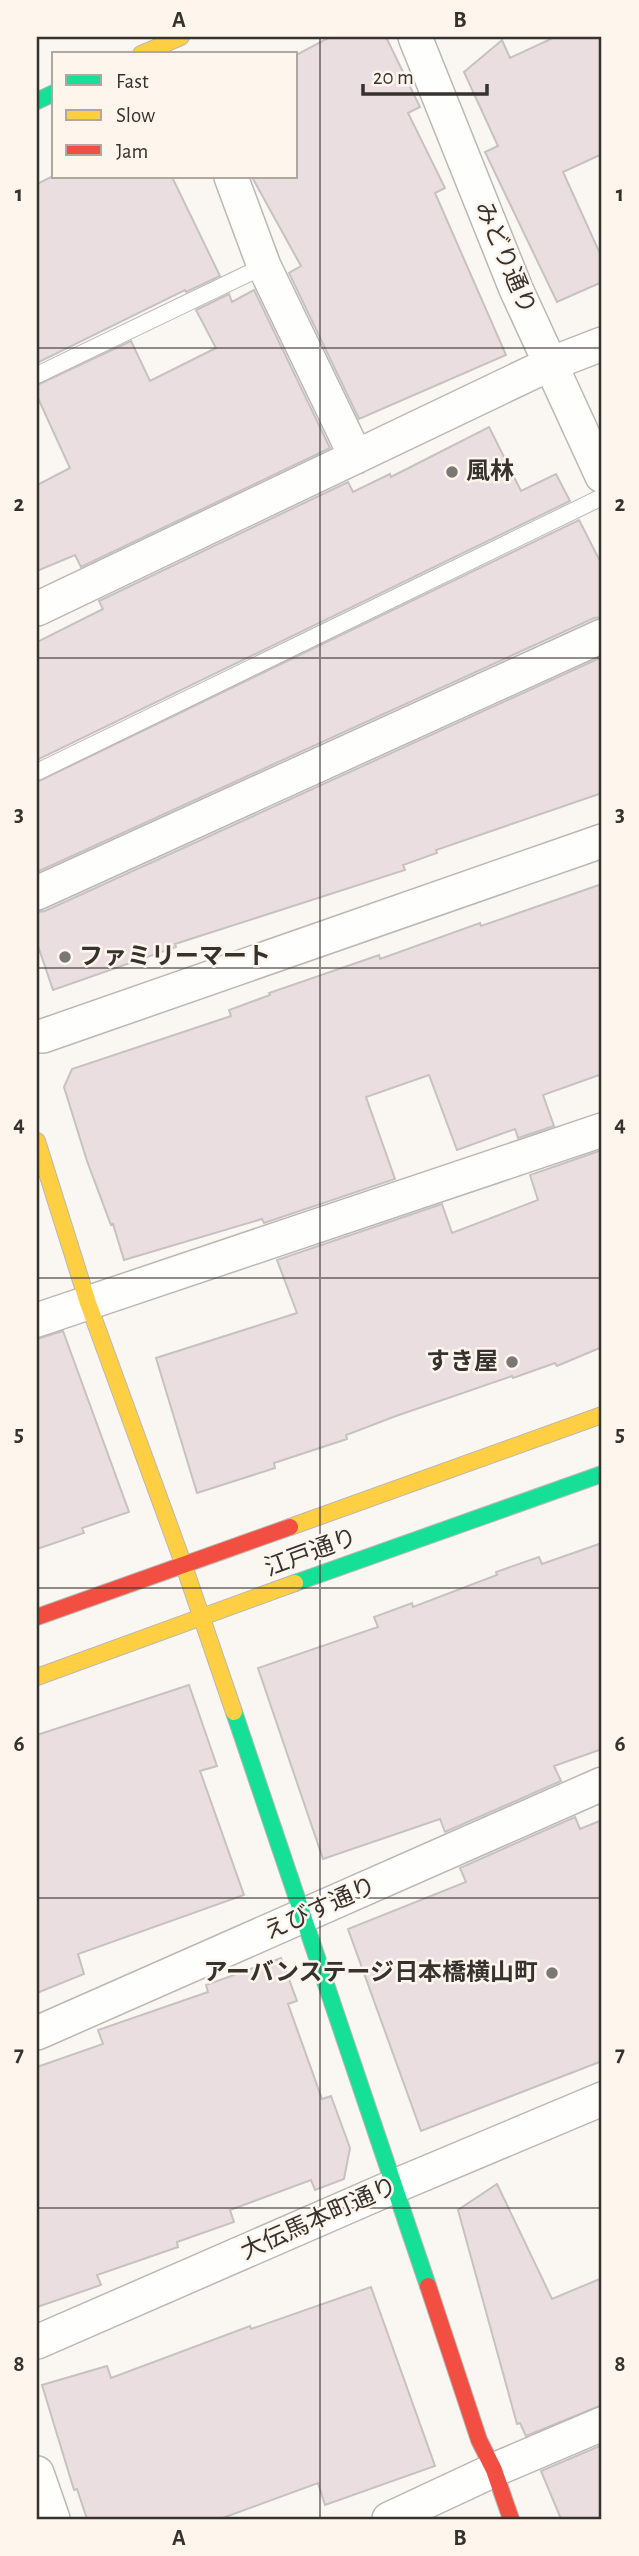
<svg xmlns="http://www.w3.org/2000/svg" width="639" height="2556" viewBox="0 0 639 2556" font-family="'Alegreya Sans','Noto Sans JP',sans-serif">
  <rect width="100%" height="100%" fill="#faf6f1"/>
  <!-- building -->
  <path fill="#ebdee0" stroke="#c6c2c1" stroke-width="2" d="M 330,37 L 386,37 L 420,107 L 408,113 L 445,188 L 435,193 L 506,355 L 359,419 L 289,273 L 301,266 L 252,177 L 296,177 L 296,55 Z
    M 555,37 L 602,37 L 602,154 L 563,172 L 602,258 L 602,282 L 557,302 L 485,152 L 498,146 L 464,72 L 502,40 L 510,58 Z
    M 51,177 L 172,177 L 220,276 L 186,292 L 185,290 L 37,363 L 37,184 Z
    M 254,290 L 330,448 L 81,567 L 75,555 L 37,571 L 37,485 L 70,468 L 37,396 L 37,385 L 131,341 L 150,381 L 216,348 L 196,310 L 229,294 L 232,302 Z
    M 489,427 L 521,491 L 556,474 L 570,501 L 37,760 L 37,642 L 103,609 L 99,601 L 348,482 L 353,492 L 390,474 L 391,477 Z
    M 579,520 L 602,565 L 602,617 L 594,618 L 37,872 L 37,782 Z
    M 602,657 L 602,793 L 436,850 L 437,853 L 403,865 L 405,870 L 175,944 L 176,947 L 53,990 L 37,943 L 37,912 L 45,911 Z
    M 602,884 L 602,1074 L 543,1095 L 554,1126 L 518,1138 L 515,1129 L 457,1150 L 429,1075 L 366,1097 L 395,1179 L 264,1223 L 262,1219 L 124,1260 L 113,1224 L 111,1225 L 87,1161 L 64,1087 L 72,1069 L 231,1016 L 229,1010 L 270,995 L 269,993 L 379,955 L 380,959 L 480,923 L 481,926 Z
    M 602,1150 L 602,1347 L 557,1366 L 555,1363 L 513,1378 L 512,1376 L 396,1416 L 346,1435 L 347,1439 L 274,1463 L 275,1468 L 197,1493 L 156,1358 L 297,1313 L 277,1260 L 442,1204 L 452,1233 L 538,1200 L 530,1175 Z
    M 63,1331 L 129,1512 L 82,1528 L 84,1533 L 37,1549 L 37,1339 Z
    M 602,1543 L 602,1749 L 554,1766 L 561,1781 L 445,1832 L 440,1819 L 323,1859 L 258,1668 L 378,1627 L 374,1617 L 412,1603 L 413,1607 L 497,1575 L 496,1572 L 539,1557 L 542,1564 Z
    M 189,1685 L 217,1766 L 200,1771 L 244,1895 L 78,1954 L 84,1974 L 37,1993 L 37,1735 Z
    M 575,1817 L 580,1829 L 602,1820 L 602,2061 L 421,2131 L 348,1929 L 466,1882 L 460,1868 Z
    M 281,1958 L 297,2001 L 288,2004 L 322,2099 L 331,2096 L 350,2148 L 344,2179 L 315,2190 L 311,2180 L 230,2210 L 234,2222 L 177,2242 L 178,2247 L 97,2275 L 101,2285 L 37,2307 L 37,2067 L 103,2044 L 98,2030 L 208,1992 L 206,1985 Z
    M 497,2184 L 552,2299 L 602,2278 L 602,2405 L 526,2436 L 520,2423 L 517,2424 L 458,2210 Z
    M 371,2287 L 435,2466 L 325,2505 L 318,2483 L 220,2519 L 87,2519 L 77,2489 L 74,2490 L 42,2385 L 107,2366 L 111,2378 L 250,2326 L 251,2329 Z
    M 602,2445 L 602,2519 L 561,2519 L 541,2471 Z"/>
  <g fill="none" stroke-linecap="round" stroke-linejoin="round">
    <!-- lane casing -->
    <g stroke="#bbb7b3" stroke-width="18">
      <path id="lane" d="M 37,375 L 264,266
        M 37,772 L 602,497"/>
    </g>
    <!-- street casing -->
    <g stroke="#bbb7b3" stroke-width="36">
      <path id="street" d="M 415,37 L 516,289 L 602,476
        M 231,177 L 264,266 L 356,457
        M 37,609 L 550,364 L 602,344
        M 37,893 L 602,636
        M 37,1036 L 43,1036 L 602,841
        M 37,1320 L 602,1130
        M 37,2033 L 602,1784
        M 37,2342 L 395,2186 L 602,2099
        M 37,2473 L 53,2519
        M 389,2519 L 494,2470 L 602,2424"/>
    </g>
    <!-- fast casing -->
    <g stroke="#bbb7b3" stroke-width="18">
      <path id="fast" d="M 37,101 L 54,93
        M 295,1583 L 602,1474
        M 234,1712 L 428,2286"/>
    </g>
    <!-- slow casing -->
    <g stroke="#bbb7b3" stroke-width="18">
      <path id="slow" d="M 141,54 L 181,37
        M 37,1141 L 88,1303 L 183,1563 L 234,1712
        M 290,1527 L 602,1415
        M 37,1677 L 295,1583"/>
    </g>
    <!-- jam casing -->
    <g stroke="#bbb7b3" stroke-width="18">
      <path id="jam" d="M 37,1617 L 290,1527
        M 428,2286 L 479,2440 L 494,2470 L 511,2519"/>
    </g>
    <!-- lane -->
    <use href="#lane" stroke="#fefefd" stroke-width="16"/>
    <!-- street -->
    <use href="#street" stroke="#fefefd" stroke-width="33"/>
    <!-- fast -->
    <use href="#fast" stroke="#16e098" stroke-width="16"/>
    <!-- slow -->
    <use href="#slow" stroke="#ffcf43" stroke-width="16"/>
    <!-- jam -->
    <use href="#jam" stroke="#f24e42" stroke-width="16"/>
  </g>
  <!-- grid -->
  <path fill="none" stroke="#36322e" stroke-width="2" stroke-opacity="0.55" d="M 320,37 L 320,2519M 37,348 L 602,348M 37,658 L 602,658M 37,968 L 602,968M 37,1278 L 602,1278M 37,1588 L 602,1588M 37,1898 L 602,1898M 37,2208 L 602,2208"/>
  <!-- markers -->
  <g fill="#7b7772" stroke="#fef6ed" stroke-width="2.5">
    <circle cx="452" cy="472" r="7"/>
    <circle cx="65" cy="957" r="7"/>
    <circle cx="512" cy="1362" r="7"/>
    <circle cx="552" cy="1973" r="7"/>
  </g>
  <g text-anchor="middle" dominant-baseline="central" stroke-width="5" stroke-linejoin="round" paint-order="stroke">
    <!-- street labels -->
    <g font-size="24" fill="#36322e" stroke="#fef6ed">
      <text transform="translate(505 258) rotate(67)">みどり通り</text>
      <text transform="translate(311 1553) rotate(-20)">江戸通り</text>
      <text transform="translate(320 1909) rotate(-24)">えびす通り</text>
      <text transform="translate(319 2219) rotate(-24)">大伝馬本町通り</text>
    </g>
    <!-- poi labels -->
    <g font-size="24" font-weight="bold" fill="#36322e" stroke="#fef6ed" text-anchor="start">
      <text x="466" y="472">風林</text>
      <text x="79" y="957">ファミリーマート</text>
      <text x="498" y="1362" text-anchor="end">すき屋</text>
      <text x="538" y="1973" text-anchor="end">アーバンステージ日本橋横山町</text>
    </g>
  </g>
  <!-- border -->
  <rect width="639" height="2556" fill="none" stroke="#fef6ed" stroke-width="77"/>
  <!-- legend -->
  <rect x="52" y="52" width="245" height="126" fill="#fef6ed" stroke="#aea8a1" stroke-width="2"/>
  <rect x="66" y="75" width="35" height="10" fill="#16e098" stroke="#aea8a1" stroke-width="2"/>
  <text x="116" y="88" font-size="21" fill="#36322e">Fast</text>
  <rect x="66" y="110" width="35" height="10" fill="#ffcf43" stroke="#aea8a1" stroke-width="2"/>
  <text x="116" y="122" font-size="21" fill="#36322e">Slow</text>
  <rect x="66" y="145" width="35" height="10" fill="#f24e42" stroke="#aea8a1" stroke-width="2"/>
  <text x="116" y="158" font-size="21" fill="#36322e">Jam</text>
  <!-- scale -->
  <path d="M363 84v10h124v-10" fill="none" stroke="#36322e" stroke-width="3.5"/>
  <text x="373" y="84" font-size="21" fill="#36322e" stroke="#fef6ed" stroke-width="5" paint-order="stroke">20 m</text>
  <rect x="38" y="38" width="562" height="2480" fill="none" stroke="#36322e" stroke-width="2.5"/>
  <g font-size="23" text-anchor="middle" font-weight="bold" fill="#36322e">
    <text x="179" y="27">A</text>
    <text x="460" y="27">B</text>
    <text x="19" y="201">1</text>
    <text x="620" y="201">1</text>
    <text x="19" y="511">2</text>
    <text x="620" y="511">2</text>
    <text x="19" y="821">3</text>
    <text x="620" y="821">3</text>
    <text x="19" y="1131">4</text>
    <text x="620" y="1131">4</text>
    <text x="19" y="1441">5</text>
    <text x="620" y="1441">5</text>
    <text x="19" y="1751">6</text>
    <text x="620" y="1751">6</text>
    <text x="19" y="2061">7</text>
    <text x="620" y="2061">7</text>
    <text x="19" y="2371">8</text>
    <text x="620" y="2371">8</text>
    <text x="179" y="2545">A</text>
    <text x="460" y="2545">B</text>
  </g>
</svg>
